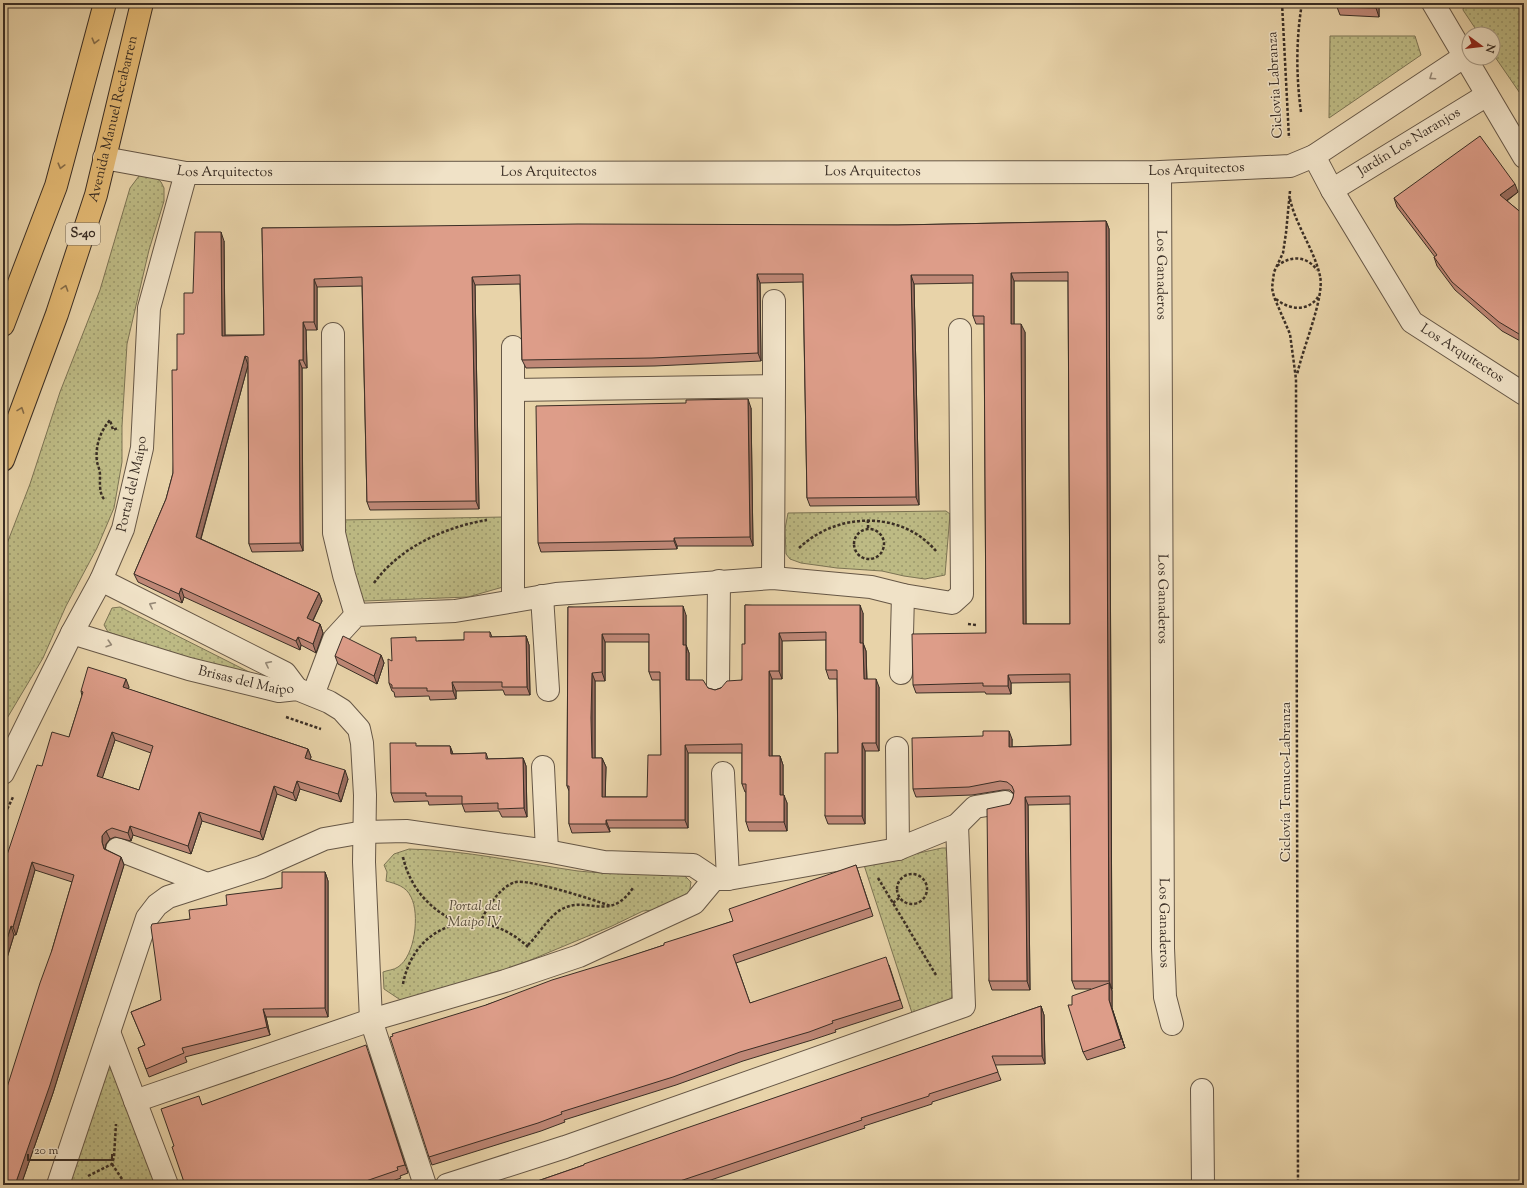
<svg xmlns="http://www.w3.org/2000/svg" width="1527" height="1188" viewBox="0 0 1527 1188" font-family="'Sorts Mill Goudy',serif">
  <defs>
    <pattern id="grass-dots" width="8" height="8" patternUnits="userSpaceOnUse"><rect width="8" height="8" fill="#bdba84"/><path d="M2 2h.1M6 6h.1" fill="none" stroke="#9b986c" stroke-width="1.8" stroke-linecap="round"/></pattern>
  </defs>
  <rect width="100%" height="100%" fill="#e8d3a9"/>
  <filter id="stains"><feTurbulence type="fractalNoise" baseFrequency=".005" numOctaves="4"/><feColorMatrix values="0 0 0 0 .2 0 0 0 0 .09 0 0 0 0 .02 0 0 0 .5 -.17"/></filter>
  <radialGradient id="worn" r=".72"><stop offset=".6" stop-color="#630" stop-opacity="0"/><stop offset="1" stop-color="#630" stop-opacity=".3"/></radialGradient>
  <!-- grass -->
  <path fill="url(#grass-dots)" stroke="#7c7454" d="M 1464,3 L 1524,3 L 1524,99 L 1493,54 L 1493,34 L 1479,34 L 1463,10 Z
    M 1330,36 L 1415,36 L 1421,55 L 1329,118 Z
    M 147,174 L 153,175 L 161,182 L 164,188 L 164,201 L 149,250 L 127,344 L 122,426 L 122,462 L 114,508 L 97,548 L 66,606 L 43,658 L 3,725 L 3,554 L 30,484 L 60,392 L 100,290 L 130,188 L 139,176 Z
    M 946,511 L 950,514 L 945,575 L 925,579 L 904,576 L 882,571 L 837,568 L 801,563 L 790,559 L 786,554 L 785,529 L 788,513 Z
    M 504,517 L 503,587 L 468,597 L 364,601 L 357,594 L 341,520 Z
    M 120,607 L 253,674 L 255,684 L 108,632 L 104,625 L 112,608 Z
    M 942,848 L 947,848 L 952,995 L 951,1000 L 912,1013 L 864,865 Z
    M 409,849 C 466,850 522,863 578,871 C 614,875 649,873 685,876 L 691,882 L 689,895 L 654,910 L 643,911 L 612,926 L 509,969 L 491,973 L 443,990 L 402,1001 L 384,989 L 383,972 C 388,970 394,970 398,967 C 415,956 420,914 411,897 C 406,886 396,884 386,881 L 387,872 L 384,865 L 394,854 Z
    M 111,1066 L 156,1185 L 68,1185 L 108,1067 Z"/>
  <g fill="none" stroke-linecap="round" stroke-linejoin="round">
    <!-- street casing -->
    <g stroke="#665746" stroke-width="24">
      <g id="street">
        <path d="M 1433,3 L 1524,157"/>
        <path id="s1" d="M 1314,156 L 1332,190 L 1412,322 L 1524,394"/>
        <path id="s2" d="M 104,158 L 186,173 L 1160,172 L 1290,166 L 1314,156 L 1465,56"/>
        <path id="s3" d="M 1160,172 L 1163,948 L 1165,997 L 1172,1024"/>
        <path id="s4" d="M 1332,190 L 1487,95"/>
        <path d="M 333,334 L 334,533 L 344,575 L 356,615"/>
        <path d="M 774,386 L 774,301"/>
        <path d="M 514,390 L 774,386 L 773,578"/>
        <path d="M 101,580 L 285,673 L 297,689"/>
        <path d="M 542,596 L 548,690"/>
        <path d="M 513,601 L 513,347"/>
        <path id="s5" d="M 72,633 L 189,669 L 279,691 L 297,689 L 329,702 L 342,710 L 359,729 L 362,743 L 365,795 L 364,862 L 371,1020 L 425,1185"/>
        <path d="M 901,673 L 903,595"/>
        <path d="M 718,686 L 719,581"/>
        <path d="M 313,695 L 334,639 L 356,615 L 455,611 L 556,594 L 773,578 L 871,587 L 903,595 L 952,603 L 962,594 L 960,330"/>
        <path d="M 897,748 L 898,849"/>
        <path d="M 543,767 L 547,851"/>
        <path id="s6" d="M 3,773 L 72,633 L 101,580 L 123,529 L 142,448 L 149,308 L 186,173"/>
        <path d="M 723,773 L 728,879"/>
        <path d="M 117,849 L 207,884"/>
        <path d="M 109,1032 L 167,1185"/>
        <path d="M 1202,1090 L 1203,1185"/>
        <path d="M 135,1101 L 371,1020 L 505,981 L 579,956 L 694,903 L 714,879"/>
        <path d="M 58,1185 L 147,918 L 157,905 L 168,897 L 261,867 L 324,839 L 364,832 L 406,831 L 547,851 L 604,862 L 693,865 L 714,879 L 728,879 L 898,849 L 957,825 L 975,807 L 1005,802"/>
        <path d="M 447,1185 L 565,1147 L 964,1006 L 957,825"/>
      </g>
    </g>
    <!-- primary casing -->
    <g stroke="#3a2e25" stroke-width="24">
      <g id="primary">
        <path d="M 3,325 L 56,186 L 105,3"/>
        <path id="s7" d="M 3,460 L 57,314 L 96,195 L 142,3"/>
      </g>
    </g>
    <!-- path -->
    <path stroke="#3a2e25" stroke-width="2.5" stroke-dasharray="3 2" stroke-linecap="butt" d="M 1282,3 L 1289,138
      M 1301,112 C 1296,76 1296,39 1302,3
      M 1290,191 L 1286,233 L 1283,253 L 1274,272 L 1272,288 L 1274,297 L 1290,334 L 1296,379 L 1298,1185
      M 1290,199 C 1296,226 1314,249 1320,276 C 1325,297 1302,350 1297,375
      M 1277,266 C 1291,255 1307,256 1317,270
      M 1276,299 C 1289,310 1308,312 1318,297
      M 104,499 C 99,493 100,483 100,475 C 100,470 98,466 97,462 C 95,446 100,432 110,420 L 113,430 L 118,428
      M 868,520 L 868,529
      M854 544a15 15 0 1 1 30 0a15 15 0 1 1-30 0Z
      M 799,548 C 837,512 901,510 936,551
      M 374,583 C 400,547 445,527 487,520
      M 968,624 L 976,625
      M 286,717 L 321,729
      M 3,818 L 13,797
      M 403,857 C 410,888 430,910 459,923
      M897 889a15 15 0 1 1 30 0a15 15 0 1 1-30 0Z
      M 878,878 L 936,975
      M 893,903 L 900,897
      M 480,923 C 486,909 500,886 516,882 C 528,879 596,900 610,906
      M 528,945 C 539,934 548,917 562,909 C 588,895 609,923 633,888
      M 403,984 C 415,920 483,904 528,947
      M 112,1164 L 126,1185
      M 88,1176 L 112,1164 L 114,1157 L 116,1124"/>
    <!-- street -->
    <use href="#street" stroke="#f0e2c7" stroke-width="22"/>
    <!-- primary -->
    <use href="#primary" stroke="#e4ba74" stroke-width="22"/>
  </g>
  <!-- wall -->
  <path fill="#be8776" stroke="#3a2e25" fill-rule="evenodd" d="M 1337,3 L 1379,3 L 1379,17 L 1340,15 L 1337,7 Z
    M 1518,192 L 1507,201 L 1524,215 L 1524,343 L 1502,331 L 1455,290 L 1437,266 L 1434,257 L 1435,257 L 1397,207 L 1394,198 Z
    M 1106,221 L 1109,229 L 1112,989 L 1112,1008 L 1125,1048 L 1087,1060 L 1083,1052 L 1072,1005 L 1091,989 L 1075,989 L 1072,981 L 1071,804 L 1028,805 L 1030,990 L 992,990 L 989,981 L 1010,804 L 1013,798 L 1014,794 L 1010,790 L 1003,790 L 972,795 L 916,797 L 913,789 L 1012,739 L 1012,747 L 1071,745 L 1070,682 L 1011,683 L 1011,694 L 986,694 L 985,692 L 916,693 L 913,685 L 986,633 L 984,324 L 976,324 L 973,316 L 973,283 L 914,284 L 919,505 L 810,506 L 807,498 L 803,282 L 760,283 L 761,361 L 655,366 L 526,368 L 522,360 L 520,284 L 475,285 L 479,509 L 370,510 L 367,502 L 362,286 L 317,287 L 317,330 L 306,330 L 307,368 L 302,368 L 303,551 L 252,552 L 249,544 L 248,365 L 201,539 L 319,593 L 322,601 L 313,621 L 320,624 L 323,633 L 316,653 L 301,645 L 300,650 L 184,597 L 182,603 L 138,582 L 134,574 L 166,499 L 173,473 L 177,370 L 193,293 L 224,241 L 225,335 L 264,335 L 262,228 L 898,225 ZM 1014,281 L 1068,281 L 1070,624 L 1026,624 L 1025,332 L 1014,324 Z
    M 686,403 L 751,408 L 753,546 L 677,546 L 677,549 L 541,552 L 538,543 Z
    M 745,605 L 863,613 L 863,643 L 866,651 L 867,679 L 879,687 L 879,751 L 865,751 L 865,824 L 828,824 L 825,816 L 838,753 L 837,679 L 829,679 L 826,670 L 826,640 L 782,641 L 782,679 L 772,679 L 772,756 L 780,756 L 783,765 L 783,795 L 787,803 L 787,831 L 749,831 L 746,822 L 746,792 L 745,792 L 742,784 L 742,753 L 688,753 L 688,828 L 609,828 L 610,832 L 572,833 L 569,824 L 569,791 L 567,786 L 568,607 L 686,615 L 686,645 L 689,653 L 689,680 L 708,688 L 715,690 L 742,680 L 745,644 ZM 605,642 L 649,642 L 649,672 L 652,680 L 660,680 L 661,755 L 647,797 L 605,797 L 606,767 L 602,758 L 595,758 L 595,681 L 605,681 Z
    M 490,632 L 492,637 L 526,636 L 529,645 L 530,695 L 505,695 L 503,690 L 456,691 L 456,699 L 430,700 L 429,696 L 395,697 L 394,692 L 392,691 L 389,683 L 418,641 L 464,640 Z
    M 381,655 L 384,663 L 377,684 L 338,664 L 335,656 Z
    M 129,687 L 128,689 L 308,749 L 311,757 L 310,759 L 348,779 L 341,802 L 300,789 L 296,801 L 277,794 L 263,840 L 202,821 L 191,854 L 133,835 L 131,841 L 115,837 L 110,839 L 106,844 L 105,849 L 121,857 L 124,865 L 53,1093 L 21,1185 L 3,1185 L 52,950 L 72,882 L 35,870 L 16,935 L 14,935 L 3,971 L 5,861 L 42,766 L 69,737 L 82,696 L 81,691 ZM 115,740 L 151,753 L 139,790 L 102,778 Z
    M 417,746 L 450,746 L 453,754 L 486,753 L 488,759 L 523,758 L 526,766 L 527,817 L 502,817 L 499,811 L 465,812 L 462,804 L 429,805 L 428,801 L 394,802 L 391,793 Z
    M 856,865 L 873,916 L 736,963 L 750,1003 L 889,965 L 903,1008 L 835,1030 L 836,1032 L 812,1040 L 743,1061 L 676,1085 L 564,1120 L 565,1122 L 541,1131 L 432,1165 L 429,1157 L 486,1005 L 664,945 L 733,921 Z
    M 325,872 L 328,881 L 328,1017 L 266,1017 L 270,1035 L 185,1057 L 187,1062 L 149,1077 L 138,1048 L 145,1045 L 131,1012 L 161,1000 L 190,919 L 282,888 Z
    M 1041,1006 L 1044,1015 L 1045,1064 L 995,1065 L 1001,1080 L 932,1102 L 932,1104 L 864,1126 L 865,1128 L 696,1185 L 526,1185 L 584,1165 Z
    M 369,1054 L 408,1173 L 400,1176 L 401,1178 L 381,1185 L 185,1185 L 174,1146 L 202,1105 Z"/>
  <!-- shaded-wall -->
  <path fill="#9b6e60" stroke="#3a2e25" d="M 1376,3 L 1379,3 L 1379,17 L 1376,8 Z
    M 1515,184 L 1518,192 L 1503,203 L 1500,195 Z
    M 1106,221 L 1109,229 L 1112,989 L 1109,981 Z
    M 221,232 L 224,241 L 225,344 L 222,336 Z
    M 1011,273 L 1014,281 L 1014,332 L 1011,324 Z
    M 757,274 L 760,283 L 761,361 L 758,353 Z
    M 911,275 L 914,284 L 919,505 L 916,497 Z
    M 472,277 L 475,285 L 479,509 L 476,501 Z
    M 314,279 L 317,287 L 317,330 L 314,322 Z
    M 303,322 L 306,330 L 307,368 L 303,360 Z
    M 1021,324 L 1025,332 L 1026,633 L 1023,624 Z
    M 245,356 L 248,365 L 199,545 L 196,537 Z
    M 299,360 L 302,368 L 303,551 L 300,543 Z
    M 748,399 L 751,408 L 753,546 L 750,537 Z
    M 674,538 L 677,546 L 677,549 L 674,541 Z
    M 181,588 L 184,597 L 182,603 L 179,594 Z
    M 319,593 L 322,601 L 310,626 L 307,618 Z
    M 860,605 L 863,613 L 863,651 L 860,643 Z
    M 683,606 L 686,615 L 686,653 L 683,645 Z
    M 320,624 L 323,633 L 316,653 L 313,644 Z
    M 779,633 L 782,641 L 782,679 L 779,671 Z
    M 602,634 L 605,642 L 605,681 L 602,672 Z
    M 526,636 L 529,645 L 530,695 L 527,687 Z
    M 298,637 L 301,645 L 300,650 L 296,641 Z
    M 863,643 L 866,651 L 867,687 L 864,679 Z
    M 686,645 L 689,653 L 689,688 L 686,680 Z
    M 381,655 L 384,663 L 377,684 L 374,676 Z
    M 769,671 L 772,679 L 772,765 L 769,756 Z
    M 592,673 L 595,681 L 595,767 L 592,758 Z
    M 1008,675 L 1011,683 L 1011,694 L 1008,686 Z
    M 126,679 L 129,687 L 126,696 L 123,687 Z
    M 876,679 L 879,687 L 879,751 L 876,743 Z
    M 452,682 L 456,691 L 456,699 L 453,691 Z
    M 1009,731 L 1012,739 L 1012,755 L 1009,747 Z
    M 112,732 L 115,740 L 100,785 L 97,776 Z
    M 862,743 L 865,751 L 865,824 L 862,816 Z
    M 685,745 L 688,753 L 688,828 L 685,820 Z
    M 450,746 L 453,754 L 451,754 Z
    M 308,749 L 311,757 L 308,766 L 305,758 Z
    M 780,756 L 783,765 L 783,803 L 780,795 Z
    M 523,758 L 526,766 L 527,817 L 524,808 Z
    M 602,758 L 606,767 L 605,805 L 602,797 Z
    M 345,770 L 348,779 L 341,802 L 338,794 Z
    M 297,781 L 300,789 L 296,801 L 293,793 Z
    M 274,786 L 277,794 L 263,840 L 260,832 Z
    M 784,795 L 787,803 L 787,831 L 784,822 Z
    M 1025,797 L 1028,805 L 1030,990 L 1027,981 Z
    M 199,812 L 202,821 L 191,854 L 188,846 Z
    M 606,820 L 609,828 L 610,832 L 606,824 Z
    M 130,826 L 133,835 L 131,841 L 128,833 Z
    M 106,831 L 110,839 L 106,844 L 105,851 L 102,842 L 102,836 Z
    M 121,857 L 124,865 L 53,1093 L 21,1185 L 15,1185 Z
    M 32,862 L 35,870 L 16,935 L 13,927 Z
    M 325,872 L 328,881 L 328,1017 L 325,1008 Z
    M 11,926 L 14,935 L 3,971 L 3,952 Z
    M 1109,983 L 1112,991 L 1112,1008 L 1125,1048 L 1109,1000 Z
    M 1041,1006 L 1044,1015 L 1045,1064 L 1042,1056 Z
    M 263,1009 L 266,1017 L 270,1035 L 267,1027 Z"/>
  <!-- building -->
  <path fill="#dd9d89" stroke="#3a2e25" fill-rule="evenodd" d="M 1337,3 L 1376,3 L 1376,8 L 1337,7 Z
    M 1480,136 L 1515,184 L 1500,195 L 1524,215 L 1524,337 L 1499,322 L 1452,282 L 1434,257 L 1437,255 L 1394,198 Z
    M 1106,221 L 1109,981 L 1072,981 L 1070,796 L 1025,797 L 1027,981 L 989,981 L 987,809 L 1010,804 L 1013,798 L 1014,791 L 1012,786 L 1007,782 L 1000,781 L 969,787 L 913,789 L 912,738 L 983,736 L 983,731 L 1009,731 L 1009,747 L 1071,745 L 1070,674 L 1008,675 L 1008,686 L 983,686 L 983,683 L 913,685 L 912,634 L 986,633 L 984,316 L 973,316 L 973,275 L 911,275 L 916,497 L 807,498 L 803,274 L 757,274 L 758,353 L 652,358 L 522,360 L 520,275 L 472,277 L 476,501 L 367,502 L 362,277 L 314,279 L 314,322 L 303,322 L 303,360 L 299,360 L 300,543 L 249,544 L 248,357 L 245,356 L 196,537 L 319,593 L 307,618 L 320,624 L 313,644 L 298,637 L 296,641 L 181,588 L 179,594 L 134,574 L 166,499 L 173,473 L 172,370 L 177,370 L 177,334 L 184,334 L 184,293 L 193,293 L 195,232 L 221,232 L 222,336 L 264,335 L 262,228 L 578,224 L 898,225 ZM 1068,272 L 1070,624 L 1023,624 L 1021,324 L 1011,324 L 1011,273 Z
    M 748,399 L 750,537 L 674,538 L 674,541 L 538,543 L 536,406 L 686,403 L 686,400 Z
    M 745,605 L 860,605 L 860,643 L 863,643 L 864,679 L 876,679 L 876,743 L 862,743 L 862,816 L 825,816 L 825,753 L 838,753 L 837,670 L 826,670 L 826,632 L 779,633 L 779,671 L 769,671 L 769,756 L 780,756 L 780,795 L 784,795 L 784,822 L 746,822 L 746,784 L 742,784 L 742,744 L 685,745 L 685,820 L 606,820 L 606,824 L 569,824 L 569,786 L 567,786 L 568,607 L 683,606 L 683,645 L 686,645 L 686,680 L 703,680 L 708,688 L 715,690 L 721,688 L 727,681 L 742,680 L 742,644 L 745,644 ZM 602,634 L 649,634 L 649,672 L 660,672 L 661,755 L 648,755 L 647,797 L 602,797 L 602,758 L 592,758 L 591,718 L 592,673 L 602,672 Z
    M 464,632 L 490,632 L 490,637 L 526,636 L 527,687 L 502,687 L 502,682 L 452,682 L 453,691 L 427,691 L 427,688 L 392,688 L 392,685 L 389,683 L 388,659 L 392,661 L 391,638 L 416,637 L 416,641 L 464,640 Z
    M 343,636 L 381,655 L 374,676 L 335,656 Z
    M 88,667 L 126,679 L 123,687 L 308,749 L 305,758 L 345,770 L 338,794 L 297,781 L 293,793 L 274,786 L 260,832 L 199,812 L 188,846 L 130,826 L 128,833 L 112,828 L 106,831 L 102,836 L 102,842 L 104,849 L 121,857 L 50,1085 L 15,1185 L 3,1185 L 3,1100 L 40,983 L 52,950 L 74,875 L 32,862 L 13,927 L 11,926 L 3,952 L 3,861 L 5,861 L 37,765 L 42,766 L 52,732 L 69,737 L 83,692 L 81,691 ZM 112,732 L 153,746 L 139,790 L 97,776 Z
    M 390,743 L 416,743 L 416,746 L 450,746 L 451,754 L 486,753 L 486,759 L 523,758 L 524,808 L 498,809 L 498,803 L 462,804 L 462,796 L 426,796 L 426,793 L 391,793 Z
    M 856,865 L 870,908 L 733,955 L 750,1003 L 886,957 L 900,1000 L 832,1021 L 833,1023 L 809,1032 L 740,1052 L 673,1077 L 561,1112 L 562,1114 L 538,1123 L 429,1157 L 390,1037 L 393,1036 L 392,1034 L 486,1005 L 552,980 L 621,959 L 664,945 L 664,943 L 733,921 L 729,909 Z
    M 282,872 L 325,872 L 325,1008 L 263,1009 L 267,1027 L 182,1048 L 184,1053 L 146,1069 L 138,1048 L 145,1045 L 131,1012 L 161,1000 L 151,927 L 152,924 L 190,919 L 189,910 L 227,905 L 226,895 L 282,888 Z
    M 1109,983 L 1109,1000 L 1121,1039 L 1083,1052 L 1068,1005 L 1072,1005 L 1072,996 Z
    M 1041,1006 L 1042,1056 L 992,1056 L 998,1072 L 929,1094 L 929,1096 L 861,1118 L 862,1120 L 668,1185 L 526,1185 L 584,1165 L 584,1164 L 678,1131 Z
    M 366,1045 L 405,1165 L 397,1167 L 398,1170 L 363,1182 L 364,1183 L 359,1185 L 185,1185 L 172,1147 L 174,1146 L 161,1109 L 199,1096 L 202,1105 Z"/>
  <!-- one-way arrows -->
  <defs><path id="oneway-chevron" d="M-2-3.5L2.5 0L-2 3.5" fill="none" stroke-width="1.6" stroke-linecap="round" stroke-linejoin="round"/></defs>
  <g stroke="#866d49">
    <use href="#oneway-chevron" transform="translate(95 41) rotate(105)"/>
    <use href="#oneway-chevron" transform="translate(61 166) rotate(105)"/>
    <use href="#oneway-chevron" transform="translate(65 288) rotate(-72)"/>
    <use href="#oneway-chevron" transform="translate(21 410) rotate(-70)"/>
  </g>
  <g stroke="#958876">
    <use href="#oneway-chevron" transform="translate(1432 77) rotate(146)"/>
    <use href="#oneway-chevron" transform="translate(152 605) rotate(-153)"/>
    <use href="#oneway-chevron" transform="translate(109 644) rotate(17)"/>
    <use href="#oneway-chevron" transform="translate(268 664) rotate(-153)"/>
  </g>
  <g text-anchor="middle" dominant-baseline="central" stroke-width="3" stroke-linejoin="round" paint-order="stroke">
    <!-- shield labels -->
    <rect fill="#f0e2c7" stroke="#716456" stroke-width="1" x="66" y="223" width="34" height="22" rx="3"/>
    <g font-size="13" font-weight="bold" fill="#3a2e25">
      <text x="83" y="234">S-40</text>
    </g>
    <!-- street labels -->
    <g font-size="14" fill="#3a2e25" stroke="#f0e2c7">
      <text transform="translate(1276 85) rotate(-93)">Ciclovia Labranza</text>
      <text stroke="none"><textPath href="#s7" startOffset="359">Avenida Manuel Recabarren</textPath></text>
      <text stroke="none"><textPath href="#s4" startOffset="91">Jardín Los Naranjos</textPath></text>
      <text stroke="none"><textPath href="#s2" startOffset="1094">Los Arquitectos</textPath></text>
      <text stroke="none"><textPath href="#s2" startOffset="122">Los Arquitectos</textPath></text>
      <text stroke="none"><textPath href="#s2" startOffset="770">Los Arquitectos</textPath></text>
      <text stroke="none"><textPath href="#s2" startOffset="446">Los Arquitectos</textPath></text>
      <text stroke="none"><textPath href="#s3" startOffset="103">Los Ganaderos</textPath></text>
      <text stroke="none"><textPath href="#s1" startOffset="252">Los Arquitectos</textPath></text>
      <text stroke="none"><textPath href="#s6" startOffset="318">Portal del Maipo</textPath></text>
      <text stroke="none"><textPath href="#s3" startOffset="427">Los Ganaderos</textPath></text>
      <text stroke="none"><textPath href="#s5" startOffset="181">Brisas del Maipo</textPath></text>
      <text transform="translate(1287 782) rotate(-90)">Ciclovía Temuco-Labranza</text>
      <text stroke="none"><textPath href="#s3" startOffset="751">Los Ganaderos</textPath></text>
    </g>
    <!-- park labels -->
    <g font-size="14" font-style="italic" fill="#544a38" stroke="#f0e2c7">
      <text x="475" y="907">Portal del<tspan x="475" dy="16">Maipo IV</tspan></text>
    </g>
  </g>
  <!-- margin -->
  <rect width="1527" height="1188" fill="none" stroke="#e8d3a9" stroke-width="16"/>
  <rect x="4" y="4" width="1519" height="1180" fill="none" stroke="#3a2e25" stroke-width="2"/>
  <rect x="8" y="8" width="1511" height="1172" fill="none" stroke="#3a2e25"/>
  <!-- north arrow -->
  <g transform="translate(1481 46) rotate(105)"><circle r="19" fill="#f0e2c7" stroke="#a79a86"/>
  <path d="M0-3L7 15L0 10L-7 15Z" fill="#8f2418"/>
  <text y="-6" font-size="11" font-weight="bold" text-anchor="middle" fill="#3a2e25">N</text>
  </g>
  <!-- scale -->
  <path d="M28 1154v6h84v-6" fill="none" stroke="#3a2e25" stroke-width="2"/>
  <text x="34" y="1154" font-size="12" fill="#3a2e25" stroke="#f0e2c7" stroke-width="3" paint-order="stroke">20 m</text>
  <rect width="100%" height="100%" filter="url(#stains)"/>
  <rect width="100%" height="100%" fill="url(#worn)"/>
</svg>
